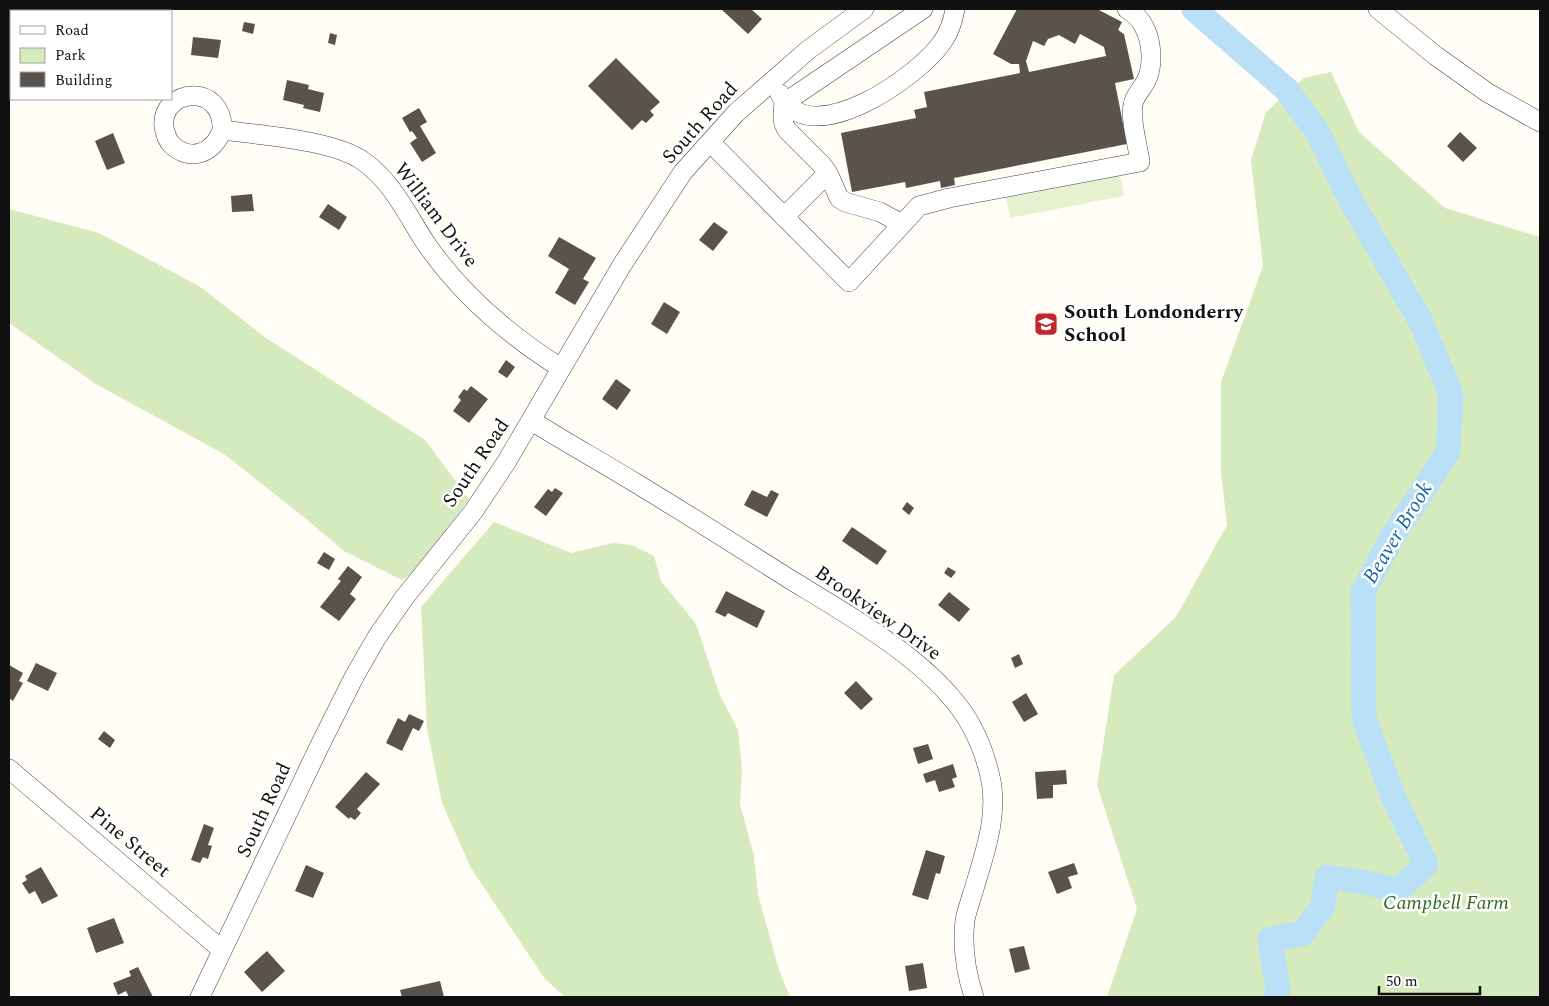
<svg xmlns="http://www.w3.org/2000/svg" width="1549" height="1006" viewBox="0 0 1549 1006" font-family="Spectral,serif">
  <rect width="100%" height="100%" fill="#fffdf5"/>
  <!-- green -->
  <path fill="#d5ebbd" d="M 1331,72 L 1359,132 L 1445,208 L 1540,237 L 1540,997 L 1107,997 L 1137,909 L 1097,785 L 1114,675 L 1176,617 L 1227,525 L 1221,472 L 1221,382 L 1263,266 L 1251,160 L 1266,112 L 1304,78 Z
    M 9,209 L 99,233 L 199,286 L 266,338 L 425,440 L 469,499 L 413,573 L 402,580 L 344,551 L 305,518 L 224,454 L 96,384 L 9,323 Z
    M 494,522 L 571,553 L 613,543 L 632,545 L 654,556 L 661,581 L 696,624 L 719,693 L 738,730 L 742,769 L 740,804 L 754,856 L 758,895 L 779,970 L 790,997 L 565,997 L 545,979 L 471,868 L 442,803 L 427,728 L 421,607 Z"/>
  <!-- pitch -->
  <path fill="#e6f2cf" d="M 1117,160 L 1124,196 L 1010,218 L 1003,182 Z"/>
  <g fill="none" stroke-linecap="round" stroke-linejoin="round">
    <!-- river -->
    <path stroke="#b9e0f7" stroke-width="25" d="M 1194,9 L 1287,90 L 1318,133 L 1349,197 L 1420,320 L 1451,394 L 1448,452 L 1393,536 L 1363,592 L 1364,719 L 1395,801 L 1426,864 L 1398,891 L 1369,883 L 1327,877 L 1323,906 L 1302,934 L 1270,939 L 1278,990 L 1276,997"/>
  </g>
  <!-- building -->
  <path fill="#5a524d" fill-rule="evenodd" d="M 721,9 L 751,9 L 762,19 L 748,34 Z
    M 1017,9 L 1097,9 L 1122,22 L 1118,30 L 1124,34 L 1134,79 L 1115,83 L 1127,144 L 954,178 L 955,185 L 941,188 L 940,181 L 906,188 L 905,182 L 852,192 L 841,133 L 916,118 L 914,110 L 927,107 L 924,92 L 1020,73 L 1019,64 L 1011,64 L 993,54 ZM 1080,34 L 1104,47 L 1106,56 L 1029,72 L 1026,61 L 1033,41 L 1044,46 L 1048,39 L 1059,35 L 1075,44 Z
    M 244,22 L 255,24 L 253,34 L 242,31 Z
    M 330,33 L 337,35 L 335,45 L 328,43 Z
    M 193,37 L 221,40 L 218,58 L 191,55 Z
    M 616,58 L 660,102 L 650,111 L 654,115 L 646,123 L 642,120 L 632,130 L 588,86 Z
    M 287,80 L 309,85 L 308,89 L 324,93 L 320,112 L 303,108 L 304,105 L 283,100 Z
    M 419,108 L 427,122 L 420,126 L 436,153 L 422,162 L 410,143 L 417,138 L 412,131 L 410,132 L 402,118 Z
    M 1460,132 L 1477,148 L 1463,162 L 1447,146 Z
    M 113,133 L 125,163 L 107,170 L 95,141 Z
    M 252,194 L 254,211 L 232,212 L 231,196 Z
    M 328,204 L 347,217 L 339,230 L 319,217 Z
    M 714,222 L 728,232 L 713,251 L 699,240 Z
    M 559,237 L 596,258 L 583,279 L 589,282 L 575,305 L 555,293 L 569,269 L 548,256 Z
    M 664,302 L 680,312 L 667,334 L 651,324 Z
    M 506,360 L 515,367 L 507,378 L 498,372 Z
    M 616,379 L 631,390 L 617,410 L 602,399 Z
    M 471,386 L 488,399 L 469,423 L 453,411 L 461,400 L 458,397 L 464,389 L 467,391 Z
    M 555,488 L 563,493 L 546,516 L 534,507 L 548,489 L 552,492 Z
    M 752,490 L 767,497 L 771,490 L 779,494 L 767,517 L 744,505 Z
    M 907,502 L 914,508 L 909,515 L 902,509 Z
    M 852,527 L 887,551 L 877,565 L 842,541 Z
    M 324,552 L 335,559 L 329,570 L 317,563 Z
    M 348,566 L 362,577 L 350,594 L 356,599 L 339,621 L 320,607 L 341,581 L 338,579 Z
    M 948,567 L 956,572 L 951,578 L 944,573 Z
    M 726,591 L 765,611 L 757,628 L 728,613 L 725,617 L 715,612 Z
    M 949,592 L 970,609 L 959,622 L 938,605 Z
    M 1019,654 L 1023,664 L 1015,668 L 1011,658 Z
    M 36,663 L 57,673 L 48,691 L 27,681 Z
    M 9,665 L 23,673 L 19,681 L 23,683 L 13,701 L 9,698 Z
    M 856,681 L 873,699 L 861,710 L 844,693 Z
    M 1026,693 L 1038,714 L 1024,722 L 1012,702 Z
    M 409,714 L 424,721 L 419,731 L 413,728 L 402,751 L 386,743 L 398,718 L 405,722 Z
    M 104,731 L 115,740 L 110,748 L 98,739 Z
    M 928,744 L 933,759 L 918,764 L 913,748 Z
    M 953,764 L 957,777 L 952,779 L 955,787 L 939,792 L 935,780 L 926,783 L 923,774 Z
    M 1066,770 L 1067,784 L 1053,785 L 1053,798 L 1037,799 L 1035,772 Z
    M 366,772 L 380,784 L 357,809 L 361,813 L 355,820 L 350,817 L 349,819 L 335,807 Z
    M 204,824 L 214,828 L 208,845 L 212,846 L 208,859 L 203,857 L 200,863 L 191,860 Z
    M 926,850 L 945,856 L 940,874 L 936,873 L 928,900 L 912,895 Z
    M 1074,863 L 1078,874 L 1068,877 L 1072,888 L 1057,894 L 1048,872 Z
    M 306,865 L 324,873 L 313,898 L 295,891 Z
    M 41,867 L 58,896 L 42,904 L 35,891 L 29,894 L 22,883 L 27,880 L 25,876 Z
    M 114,918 L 124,943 L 96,953 L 87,928 Z
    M 1024,946 L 1030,969 L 1015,973 L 1009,949 Z
    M 267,951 L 285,971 L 262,992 L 244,972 Z
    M 923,963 L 927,988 L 909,991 L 905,966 Z
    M 138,967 L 153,997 L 129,997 L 126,991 L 118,995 L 113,983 L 131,976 L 129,971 Z
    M 440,981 L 444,997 L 402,997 L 400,990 Z"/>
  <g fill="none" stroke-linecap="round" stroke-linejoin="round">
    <!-- minor casing -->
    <g stroke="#444" stroke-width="20">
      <path id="minor" d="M 1378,9 L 1436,56 L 1488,93 L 1540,122
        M 780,94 C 809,154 920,76 943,41 C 950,31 953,21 955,9
        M 222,130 C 214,153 190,163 171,144 C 167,139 165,133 164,127 C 160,88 224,82 222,130 C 259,135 334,140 363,161 C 393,182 407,215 427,245 C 462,295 510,336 561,368
        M 710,142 L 849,282 L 919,206 L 949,198 L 1140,162 C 1138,146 1130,120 1133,105 C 1134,96 1142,89 1146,81 C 1154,65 1152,40 1143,25 C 1140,18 1133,13 1127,9
        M 784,217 L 828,173
        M 902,224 L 880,212 L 845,202 L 839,198 L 828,173 L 822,165 L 787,130 C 781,121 783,114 784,103 L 923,9
        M 532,421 C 565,442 600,461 634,482 C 687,514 739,547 791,580 C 842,611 912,651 950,696 C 971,719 983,746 990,776 C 999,814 985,852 974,889 C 971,899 967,910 965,920 C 962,946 966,973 974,997
        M 9,769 L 222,950
        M 200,997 L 319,747 L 354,677 L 377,637 L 404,598 L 473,512 L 507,461 L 622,265 L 683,172 L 736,113 L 808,50 L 864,9"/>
    </g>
    <!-- minor -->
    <use href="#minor" stroke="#fff" stroke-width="19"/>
  </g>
  <!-- icons -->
  <defs>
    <g id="school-square" transform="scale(1.25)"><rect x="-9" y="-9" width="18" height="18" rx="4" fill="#c4262e" stroke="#fff"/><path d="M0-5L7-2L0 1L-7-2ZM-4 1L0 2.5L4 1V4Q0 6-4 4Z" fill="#fff"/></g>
  </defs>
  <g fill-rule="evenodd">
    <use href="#school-square" x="1046" y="324"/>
  </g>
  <g text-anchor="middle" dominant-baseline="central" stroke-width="5" stroke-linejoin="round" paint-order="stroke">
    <!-- street labels -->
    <g font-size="20" fill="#111" stroke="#fff">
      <text transform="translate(700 123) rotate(-48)">South Road</text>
      <text transform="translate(436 215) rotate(53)">William Drive</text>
      <text transform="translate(476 463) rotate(-56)">South Road</text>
      <text transform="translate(878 613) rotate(35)">Brookview Drive</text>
      <text transform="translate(264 810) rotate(-65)">South Road</text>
      <text transform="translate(130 842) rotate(40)">Pine Street</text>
    </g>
    <!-- poi labels -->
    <g font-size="20" font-weight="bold" fill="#111" stroke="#fff" text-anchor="start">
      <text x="1064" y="312">South Londonderry<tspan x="1064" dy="23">School</tspan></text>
    </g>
    <!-- park labels -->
    <g font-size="20" font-style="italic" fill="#2f6b1f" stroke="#fff">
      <text x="1446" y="903">Campbell Farm</text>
    </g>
    <!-- water labels -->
    <g font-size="21" font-style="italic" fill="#1768a6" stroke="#fff">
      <text transform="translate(1398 533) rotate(-59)">Beaver Brook</text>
    </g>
  </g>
  <!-- border -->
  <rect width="1549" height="1006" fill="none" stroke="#111111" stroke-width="20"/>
  <!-- legend -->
  <rect x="10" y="10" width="162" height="90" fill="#ffffff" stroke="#a0a0a0"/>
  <rect x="20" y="26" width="25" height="8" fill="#ffffff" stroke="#a0a0a0"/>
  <text x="55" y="35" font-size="15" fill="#111111">Road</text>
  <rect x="20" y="48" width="25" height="15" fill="#d5ebbd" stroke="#a0a0a0"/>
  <text x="55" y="60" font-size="15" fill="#111111">Park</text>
  <rect x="20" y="72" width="25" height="15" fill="#5a524d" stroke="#a0a0a0"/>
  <text x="55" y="85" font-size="15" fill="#111111">Building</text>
  <!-- scale -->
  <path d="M1379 986v8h101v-8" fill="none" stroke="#111111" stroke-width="2.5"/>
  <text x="1386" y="986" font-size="15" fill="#111111" stroke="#ffffff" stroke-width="4" paint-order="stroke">50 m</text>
</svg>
